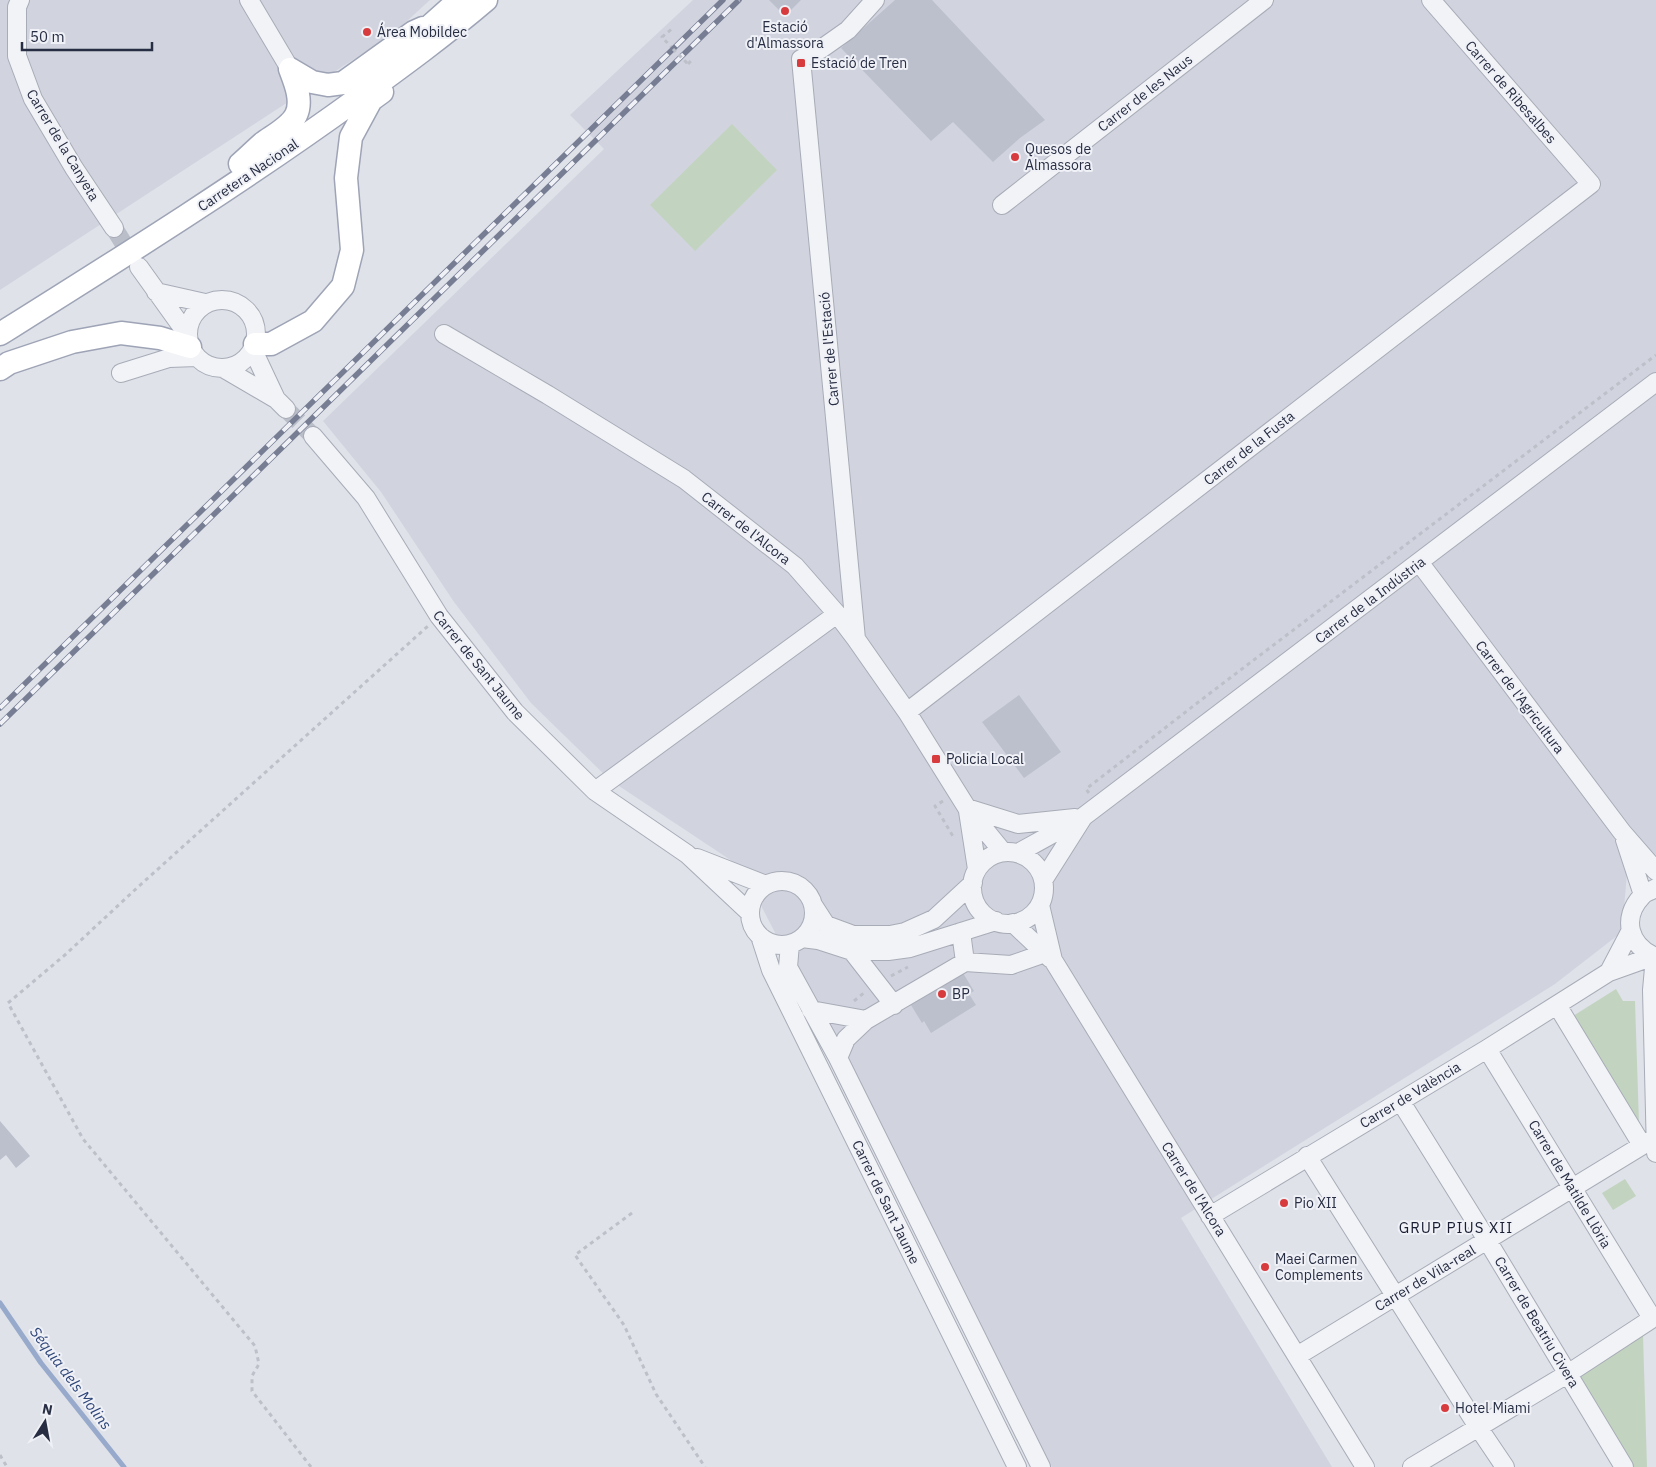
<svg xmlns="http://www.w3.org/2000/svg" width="1656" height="1467" viewBox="0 0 1656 1467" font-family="'IBM Plex Sans',sans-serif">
  <rect width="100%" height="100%" fill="#dfe2e9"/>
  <!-- built -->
  <path fill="#d1d4df" d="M 0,0 L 430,0 L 394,33 L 0,290 Z
    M 693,0 L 1656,0 L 1656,855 L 1654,854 L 1627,873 L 1622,932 L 1555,984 L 1181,1218 L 1332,1467 L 1052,1467 L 741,867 L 610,780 L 531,703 L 454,602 L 381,492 L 323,421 L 604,149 L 570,115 Z"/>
  <!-- green -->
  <path fill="#c2d4c0" d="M 732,124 L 777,170 L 695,251 L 650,205 Z
    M 1616,989 L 1623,1001 L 1635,1001 L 1639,1123 L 1573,1016 Z
    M 1625,1179 L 1636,1196 L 1613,1210 L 1602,1193 Z
    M 1643,1335 L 1647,1467 L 1631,1467 L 1579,1375 Z"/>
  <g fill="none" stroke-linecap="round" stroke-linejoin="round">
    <!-- stream -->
    <path stroke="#97aacc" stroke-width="5" d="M 0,1303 L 41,1363 L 124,1467"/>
  </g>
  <!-- building -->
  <path fill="#bcc0cd" d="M 769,0 L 801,0 L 785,16 Z
    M 895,0 L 932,0 L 1045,120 L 1020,138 L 993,162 L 953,122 L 931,141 L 841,48 Z
    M 1019,695 L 1061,752 L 1024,778 L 982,722 Z
    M 955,960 L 974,991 L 969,994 L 976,1005 L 931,1033 L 924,1021 L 922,1023 L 903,992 Z
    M 0,1121 L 30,1156 L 16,1168 L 6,1155 L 0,1160 Z"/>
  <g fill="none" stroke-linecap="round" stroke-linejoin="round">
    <!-- minor-tunnel -->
    <path stroke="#babec8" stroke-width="18" stroke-dasharray="18 9" stroke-linecap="butt" d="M 114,228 L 135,262
      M 286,409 L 313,436"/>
    <!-- minor casing -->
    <g stroke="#a8acb7" stroke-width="20">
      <path id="minor" d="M 20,0 L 17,7 L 17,56 L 33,99 L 74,168 L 114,228
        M 249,0 L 290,69
        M 1002,205 L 1264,0
        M 139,267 L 187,334
        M 156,292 L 205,303
        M188 334a34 34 0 1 1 68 0a34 34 0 1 1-68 0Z
        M 444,334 L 548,395 L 684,479 L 795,566 L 837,614 L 856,639 L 907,712 L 967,808 L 1003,852
        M 253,350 L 276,399
        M 223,368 L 276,399 L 286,409
        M 121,373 L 169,358 L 197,357
        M 313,436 L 366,498 L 439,616 L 515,712 L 595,791 L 687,854 L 750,913
        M 1419,562 L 1622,832 L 1656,871
        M 856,639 L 801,59 L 821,49 L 848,30 L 875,0
        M 907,712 L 1591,184 L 1431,0
        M 595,791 L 837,614
        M 967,808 L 1018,824 L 1075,818
        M 968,811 L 977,869
        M 1625,840 L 1643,895
        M972 888a36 36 0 1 1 72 0a36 36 0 1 1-72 0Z
        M 1018,853 L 1083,817 L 1656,382
        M 697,858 L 766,885
        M 1044,879 L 1082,819
        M750 913a32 32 0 1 1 64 0a32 32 0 1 1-64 0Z
        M 1656,888 C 1651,891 1645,892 1642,896 C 1621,918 1629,946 1656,957
        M 813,905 L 826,925 L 853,935 L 890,935 L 905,932 L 934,919 L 973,883
        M 1040,905 L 1053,960 L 1365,1467
        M 1013,923 L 1051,959
        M 961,932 L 965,962
        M 760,936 L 771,970 L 1017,1467
        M 802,938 L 818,940 L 852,951 L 888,951 L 910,948 L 996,921
        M 790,944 L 788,967 L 838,1058 L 1041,1467
        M 852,951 L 894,1005
        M 1655,957 L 1652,990 L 1656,1153
        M 1609,972 L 1630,932
        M 1557,1005 L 1642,1145
        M 811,1010 L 866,1020
        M 1487,1049 L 1652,1318
        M 838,1058 L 846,1039 L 866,1020 L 965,962 L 1011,965 L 1045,953
        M 1401,1102 L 1487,1240 L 1624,1467
        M 1307,1156 L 1478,1427 L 1505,1467
        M 1210,1216 L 1487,1049 L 1609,972 L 1654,956
        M 1297,1356 L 1656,1137
        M 1412,1467 L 1569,1373 L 1656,1316"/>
    </g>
    <!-- major casing -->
    <g stroke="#9ea4b6" stroke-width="25">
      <path id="major" d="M 413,41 L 459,0
        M 290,69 L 312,82 L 328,85 L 343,83 L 414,32 L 423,28
        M 240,164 C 248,157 255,150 263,143 C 274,135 290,127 296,115 C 303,101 295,82 290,69
        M 0,334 C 121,258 241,183 357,99 C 401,67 445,35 486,0
        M 255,344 L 271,344 L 313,321 L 343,286 L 352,250 L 346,178 L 351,137 L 371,100 L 382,92
        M 0,369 L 9,363 L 72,342 L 121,333 L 160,338 L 190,347"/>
    </g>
    <!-- path -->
    <path stroke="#bdc0c8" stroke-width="3" stroke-dasharray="4 4" stroke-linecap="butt" d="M 673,49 L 662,37 L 673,28
      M 688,64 L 691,61
      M 1089,793 L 1086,789 L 1205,697 L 1656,355
      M 943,801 L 935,806 L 954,838
      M 891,976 L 908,967
      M 854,1001 L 865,992
      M 632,1213 L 575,1255 L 624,1325 L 656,1394 L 705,1467
      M 0,1455 L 7,1467
      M 311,1467 L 252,1391 L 252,1376 L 259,1364 L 255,1346 L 83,1139 L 8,1003 L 66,954 L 138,887 L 428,626"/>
    <!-- minor -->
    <use href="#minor" stroke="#f2f3f7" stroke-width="18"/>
    <!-- major -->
    <use href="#major" stroke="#fff" stroke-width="22"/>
    <!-- rail casing -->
    <g stroke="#777e94" stroke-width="5.5">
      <path id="rail" d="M 0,708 L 723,0
        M 0,724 L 739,0"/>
    </g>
    <!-- rail -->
    <use href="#rail" stroke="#eff1f7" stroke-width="4" stroke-dasharray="11" stroke-linecap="butt"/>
    <!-- path-bridge -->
    <path stroke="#bdc0c8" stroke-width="3" stroke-dasharray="4 4" stroke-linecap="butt" d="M 673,49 L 688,64"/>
  </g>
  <!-- markers -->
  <g fill="#d73b3d" stroke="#eff1f7" stroke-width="2">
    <circle cx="785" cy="11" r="5"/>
    <circle cx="367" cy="32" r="5"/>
    <rect x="796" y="58" width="10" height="10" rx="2.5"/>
    <circle cx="1015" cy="157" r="5"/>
    <rect x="931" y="754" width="10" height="10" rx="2.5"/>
    <circle cx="942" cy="994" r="5"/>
    <circle cx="1284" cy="1203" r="5"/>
    <circle cx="1265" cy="1267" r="5"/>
    <circle cx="1445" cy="1408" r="5"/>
  </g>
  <g text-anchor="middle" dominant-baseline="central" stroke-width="4" stroke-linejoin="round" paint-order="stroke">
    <!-- poi labels -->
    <g font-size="14" fill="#272d42" stroke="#eff1f7" text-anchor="start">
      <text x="785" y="27" text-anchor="middle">Estació<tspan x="785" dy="16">d'Almassora</tspan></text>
      <text x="377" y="32">Área Mobildec</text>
      <text x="811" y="63">Estació de Tren</text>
      <text x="1025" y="149">Quesos de<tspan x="1025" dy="16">Almassora</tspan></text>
      <text x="946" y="759">Policia Local</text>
      <text x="952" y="994">BP</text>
      <text x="1294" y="1203">Pio XII</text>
      <text x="1275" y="1259">Maei Carmen<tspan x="1275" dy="16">Complements</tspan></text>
      <text x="1455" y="1408">Hotel Miami</text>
    </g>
    <!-- street labels -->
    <g font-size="14" fill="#272d42" stroke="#eff1f7">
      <text transform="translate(1511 92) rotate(49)">Carrer de Ribesalbes</text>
      <text transform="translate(1145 93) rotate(-38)">Carrer de les Naus</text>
      <text transform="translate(63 145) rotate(59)">Carrer de la Canyeta</text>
      <text transform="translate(248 175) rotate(-34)">Carretera Nacional</text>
      <text transform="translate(829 349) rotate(-95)">Carrer de l'Estació</text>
      <text transform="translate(1249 448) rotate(-38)">Carrer de la Fusta</text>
      <text transform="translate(746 528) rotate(38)">Carrer de l'Alcora</text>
      <text transform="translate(1370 600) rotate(-37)">Carrer de la Indústria</text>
      <text transform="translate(479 665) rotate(51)">Carrer de Sant Jaume</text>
      <text transform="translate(1520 697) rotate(53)">Carrer de l'Agricultura</text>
      <text transform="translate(1410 1095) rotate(-31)">Carrer de València</text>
      <text transform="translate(1570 1184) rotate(59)">Carrer de Matilde Llòria</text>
      <text transform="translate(1194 1189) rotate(58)">Carrer de l'Alcora</text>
      <text transform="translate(886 1202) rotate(64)">Carrer de Sant Jaume</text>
      <text transform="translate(1425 1278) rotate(-31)">Carrer de Vila-real</text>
      <text transform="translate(1537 1322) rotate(59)">Carrer de Beatriu Civera</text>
    </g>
    <!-- neighbourhood labels -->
    <g font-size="15" letter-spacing="1" fill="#191e32" stroke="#eff1f7">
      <text x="1456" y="1227">GRUP PIUS XII</text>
    </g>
    <!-- water labels -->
    <g font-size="15" font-style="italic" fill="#2e4578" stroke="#eff1f7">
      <text transform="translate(71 1378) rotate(53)">Séquia dels Molins</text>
    </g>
  </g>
  <!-- north arrow -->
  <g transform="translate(45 1422) rotate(11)" stroke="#eff1f7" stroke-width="4" paint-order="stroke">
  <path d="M0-4L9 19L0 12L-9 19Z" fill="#272d42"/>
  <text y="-8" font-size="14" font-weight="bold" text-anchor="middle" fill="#272d42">N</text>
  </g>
  <!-- scale -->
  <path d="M22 42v8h130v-8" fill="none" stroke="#272d42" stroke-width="2.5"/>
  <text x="30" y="42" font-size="15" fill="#272d42" stroke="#eff1f7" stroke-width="4" paint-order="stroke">50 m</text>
</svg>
